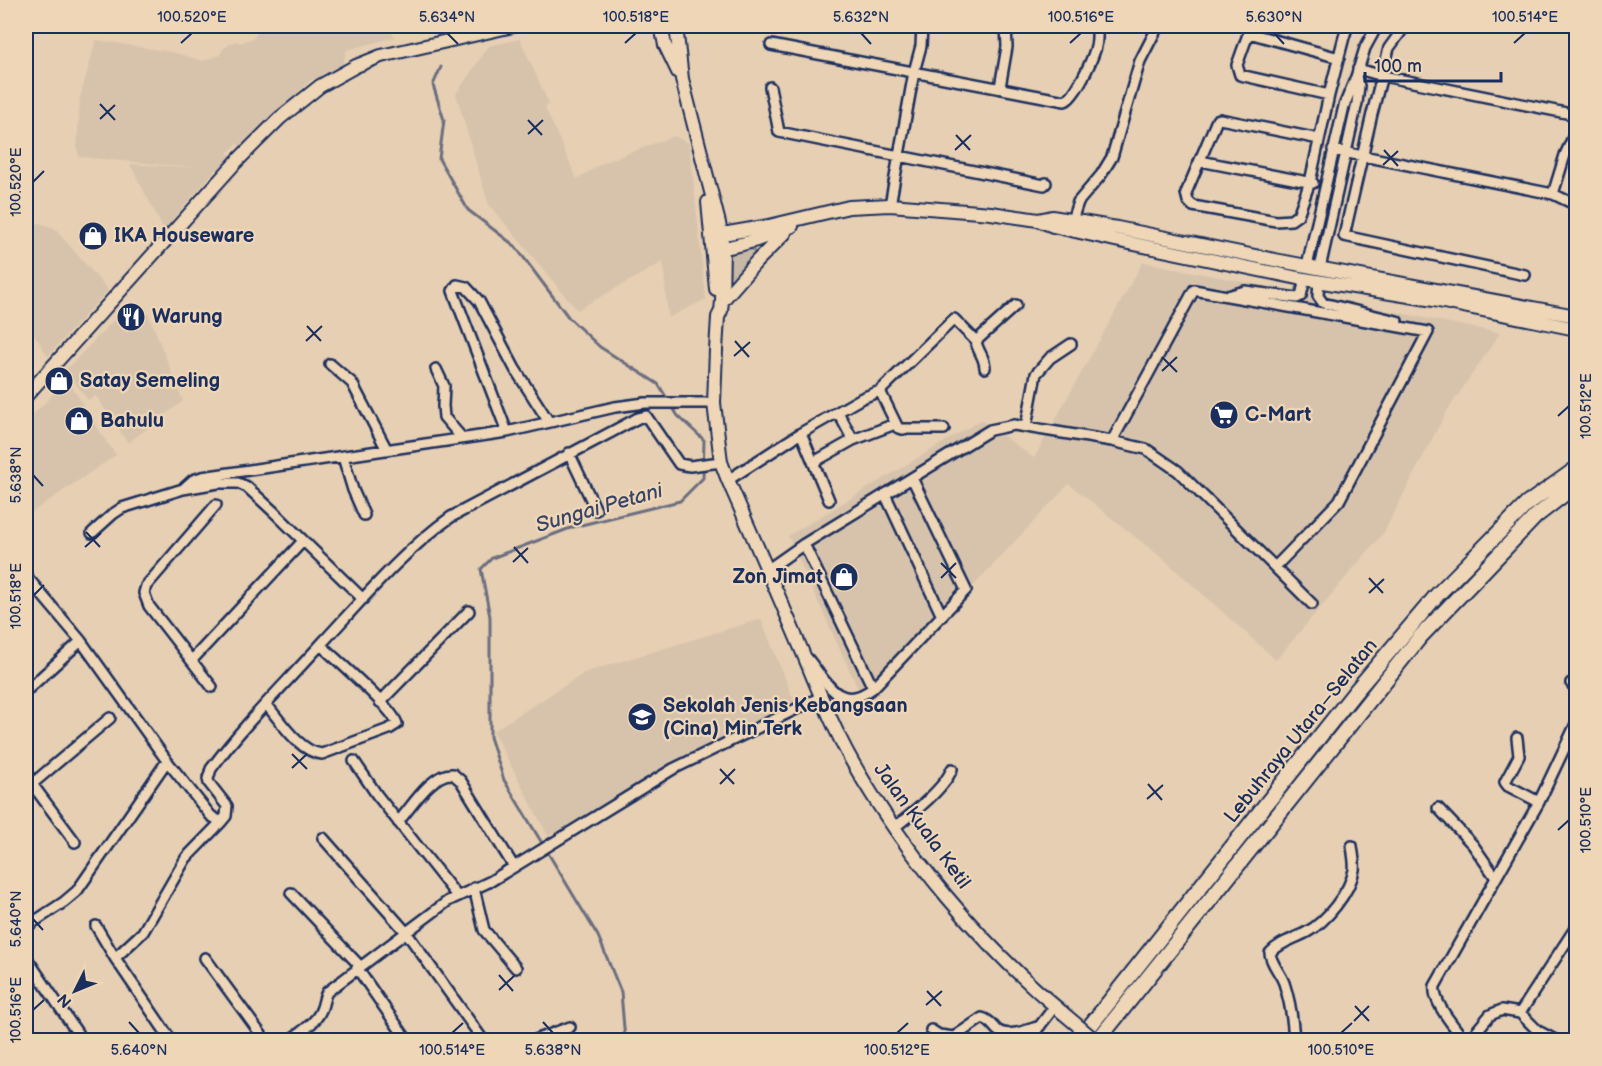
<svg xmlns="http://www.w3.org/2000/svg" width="1602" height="1066" viewBox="0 0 1602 1066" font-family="'Balsamiq Sans',sans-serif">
  <rect width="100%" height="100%" fill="#e6cfb2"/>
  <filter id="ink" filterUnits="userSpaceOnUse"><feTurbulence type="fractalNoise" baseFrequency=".0167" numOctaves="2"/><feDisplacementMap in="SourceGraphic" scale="12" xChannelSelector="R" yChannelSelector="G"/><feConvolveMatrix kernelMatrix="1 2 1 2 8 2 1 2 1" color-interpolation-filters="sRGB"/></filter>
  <g filter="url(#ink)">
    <!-- built -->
    <path fill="#d7c3ac" d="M 261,26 L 387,26 L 395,37 L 347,50 L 341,70 L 311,80 L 241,147 L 237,144 L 227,153 L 233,156 L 221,170 L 216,169 L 164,230 L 130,164 L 199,168 L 79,157 L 77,148 L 80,98 L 96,40 L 171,52 L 203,61 L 220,55 L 223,49 L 235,41 L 240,43 L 254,38 Z
      M 520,39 L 549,104 L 545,108 L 577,179 L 603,163 L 674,136 L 689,143 L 706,299 L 668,318 L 663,262 L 577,310 L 488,203 L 456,94 L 489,46 Z
      M 39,223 L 54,228 L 108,290 L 48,356 L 26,322 L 26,232 Z
      M 1143,262 L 1500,333 L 1445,414 L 1384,532 L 1276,660 L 1167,562 L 1069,484 L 864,702 L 788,536 L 981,420 L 1034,458 Z
      M 148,313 L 183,401 L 128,443 L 96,396 L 88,400 L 66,370 L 114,320 L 126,333 Z
      M 67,380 L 83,404 L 81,406 L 116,455 L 26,516 L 26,422 Z
      M 761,619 L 795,703 L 548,836 L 493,731 L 586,672 Z"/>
    <!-- green -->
    <path fill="#c8b8a6" stroke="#727482" stroke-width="1.5" d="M 746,249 L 754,250 L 754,258 L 729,289 L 729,255 Z"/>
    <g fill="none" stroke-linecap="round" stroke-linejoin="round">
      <!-- stream -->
      <path stroke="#6b6e80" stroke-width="3" d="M 441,67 L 433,85 L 444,120 L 439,159 L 468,210 L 515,246 L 569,318 L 600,347 L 658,384 L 678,416 L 704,440 L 703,478 L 680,501 L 573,527 L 492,558 L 481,569 L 490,617 L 490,737 L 504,780 L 598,936 L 621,992 L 625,1040"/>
      <!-- minor casing -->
      <g stroke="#1b2f5e" stroke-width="14">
        <path id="minor" d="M 1251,26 L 1237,65 L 1240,75 L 1329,95 L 1310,182 L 1298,215 L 1291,220 L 1276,221 L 1193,206 L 1188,201 L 1186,193 L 1217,120 L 1220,119 L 1319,139
          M 1405,26 L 1389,48 L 1372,114 L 1344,236 L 1525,275
          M 1249,33 L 1339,58
          M 771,45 L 1065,101 C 1076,96 1091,62 1095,50 C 1098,42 1097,34 1097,26
          M 1358,69 L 1383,76 L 1576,115
          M 770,87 L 779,132 L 1044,185 L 1046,183
          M 1000,87 L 1007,47 L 1006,26
          M 1329,95 L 1344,37 L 1346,31 L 1343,26
          M 1333,150 L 1553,194 L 1576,205
          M 1200,161 L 1313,183
          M 1553,194 L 1565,155 L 1576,131
          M 890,205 L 914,72 L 921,46 L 922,26
          M 1072,220 L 1078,202 L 1101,175 L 1112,157 L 1140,61 L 1158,26
          M 1307,266 L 1344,106 L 1356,77 L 1365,48 L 1377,26
          M 1320,268 L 1357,103 L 1359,86 L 1356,77
          M 1319,281 L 1318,296 L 1323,303 L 1397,321
          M 1231,295 L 1245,291 L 1297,298 L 1301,296 L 1305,279
          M 330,364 L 352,383 L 387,450
          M 985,368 C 985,357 977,351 976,341 L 1016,305
          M 436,369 L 444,386 L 443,406 L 444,417 L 462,438
          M 880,391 L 898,428 L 902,429 L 944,429
          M 838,412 L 853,440 L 895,424
          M 1026,427 L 1036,374 L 1050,358 L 1071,344
          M 507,432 L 453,291 L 457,285 L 466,287 L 479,301 L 515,369 L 549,422
          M 801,433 L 829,500
          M 1112,441 L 1194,290 L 1428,332 L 1339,501 L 1275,567
          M 569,453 L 596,510
          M 343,457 L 353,490 L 364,515
          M 814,462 L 853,440
          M 728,480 L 801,433 L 862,398 L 880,391 L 954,319 L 976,341
          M 183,489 L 193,480 L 202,477 L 507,432 L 615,407 L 645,403 L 714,403
          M 885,494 L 942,616
          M 92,533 L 113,514 L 122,508 L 183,489 L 218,483 L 238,483 L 247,487 L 273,511 L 363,599
          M 804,544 L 873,688
          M 767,570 L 804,544 L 990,430 L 1014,425 L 1112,441 L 1146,449 L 1178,471 L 1312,604
          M 26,576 L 81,641 L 167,761 L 77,891 L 64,902 L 26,927
          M 808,659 C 828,684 840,713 873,688 L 966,590 L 912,478
          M 192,660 L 303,541
          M 1571,683 L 1576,689
          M 212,687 L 149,606 L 144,593 L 146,586 L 216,505
          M 26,691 L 81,641
          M 380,702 L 469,611
          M 266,704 C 279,719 300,753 322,754 L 389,729 L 397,724 C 394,709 335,659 321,645
          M 1517,738 L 1519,756 L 1505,782 L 1508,786 L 1539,802
          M 167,761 L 211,816 L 221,822
          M 354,761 L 377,795 L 457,896
          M 26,776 L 75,842
          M 32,784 L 110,718
          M 1438,808 L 1473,845 L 1496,878
          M 398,822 C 411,808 432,772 453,774 L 461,781 L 514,867
          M 895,827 C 913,813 944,789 952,769
          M 323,838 L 406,932 L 483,1040
          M 474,888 L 484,930 L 516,968
          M 291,893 L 360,966
          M 96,926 L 115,958
          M 26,957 L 82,1040
          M 205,958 L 265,1040
          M 357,968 L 407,1040
          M 1520,1013 L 1576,927
          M 931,1030 L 939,1035 L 954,1037 L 982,1018 C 990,1020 992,1025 997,1030 C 1008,1039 1029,1029 1040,1026
          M 171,1040 L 115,958 L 143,932 L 186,858 L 221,822 L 226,816 L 227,806 L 209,783 L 208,779 L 211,769 C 244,724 285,684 323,642 C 362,600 404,550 451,517 L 638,418 L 646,416 L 679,464 L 690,466 L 721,462
          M 289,1040 C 300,1033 316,1023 321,1010 C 324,1004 323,999 327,992 L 448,901 L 491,881 L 673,769 L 821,697
          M 535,1040 L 570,1027
          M 1029,1040 L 1055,1006
          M 1294,1040 C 1293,1022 1290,1001 1284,983 C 1280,972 1271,964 1270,953 C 1280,942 1294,939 1307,932 C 1326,922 1350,892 1354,870 C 1355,863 1353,854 1352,846
          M 1464,1040 C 1455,1027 1432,1002 1435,986 L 1539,802 L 1576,724
          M 1469,1040 L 1490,1015 L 1502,1010 L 1520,1013 L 1538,1031 L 1555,1040"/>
      </g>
      <!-- major casing -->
      <g stroke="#1b2f5e" stroke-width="16">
        <path id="major" d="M 661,26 L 665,45 L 678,72
          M 676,26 L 682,79 L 719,223 L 723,248 L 722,301 L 721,311 L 718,317 L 716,350 L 714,403 L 721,462 L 728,480 C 753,537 778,594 802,651 C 818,689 833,728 853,763 C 906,855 981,945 1063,1013
          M 708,202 L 716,289
          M 1038,220 L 1052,217 L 1117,228 L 1280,261 L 1576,316
          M 711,236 L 769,226 L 849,207 L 890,205 L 991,213 L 1038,220 L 1053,226 L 1115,240 L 1298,278 L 1434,300 L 1576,329
          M 717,249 C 744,245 767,238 792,226
          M 722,301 L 757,261 L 785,233
          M 26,396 L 236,162 L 280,118 L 320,86 L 356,66 L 381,56 L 513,26"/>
      </g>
      <!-- highway casing -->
      <g stroke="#1b2f5e" stroke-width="18">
        <path id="highway" d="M 1079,1040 L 1355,692 L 1437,595 L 1527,504 L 1576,469
          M 1098,1040 L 1420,637 L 1536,516 L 1576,485"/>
      </g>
      <!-- minor -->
      <use href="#minor" stroke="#eed6b6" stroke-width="9"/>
      <!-- major -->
      <use href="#major" stroke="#eed6b6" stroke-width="12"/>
      <!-- highway -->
      <use href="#highway" stroke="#eed6b6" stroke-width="14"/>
      <!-- major-bridge casing -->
      <g stroke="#1b2f5e" stroke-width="16" stroke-linecap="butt">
        <path id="major-bridge" d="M 1063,1013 L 1095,1040"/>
      </g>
      <!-- major-bridge -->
      <use href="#major-bridge" stroke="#eed6b6" stroke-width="12"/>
    </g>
  </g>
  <!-- ticks -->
  <path fill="none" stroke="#1b2f5e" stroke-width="2" d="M 447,33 L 458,44M 861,33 L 871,44M 1274,33 L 1284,44M 181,43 L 192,33M 625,43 L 636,33M 1070,43 L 1081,33M 1514,43 L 1525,33M 100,104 L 115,120M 100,119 L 115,105M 528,120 L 542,135M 528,134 L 543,120M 956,135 L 970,150M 955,150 L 971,135M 1384,150 L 1398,166M 1383,165 L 1398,151M 33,182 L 44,171M 307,326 L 321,341M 306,341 L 322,326M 735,341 L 749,357M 734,356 L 750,342M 1162,357 L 1177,372M 1162,371 L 1177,357M 1558,416 L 1569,406M 33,475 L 43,486M 86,532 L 100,547M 85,547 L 101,533M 514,547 L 528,563M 513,562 L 528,548M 941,563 L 956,578M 941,578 L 956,563M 1369,578 L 1383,593M 1369,593 L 1384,579M 33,596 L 44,585M 292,754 L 307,769M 292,768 L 307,754M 720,769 L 734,784M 720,784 L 735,769M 1148,784 L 1162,800M 1147,799 L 1163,785M 1558,830 L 1569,820M 33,919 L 43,930M 499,975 L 513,991M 499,990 L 514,976M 927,991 L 941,1006M 926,1005 L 942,991M 1355,1006 L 1369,1021M 33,1010 L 44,1000M 1354,1021 L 1369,1006M 129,1022 L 139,1033M 543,1022 L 553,1033M 452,1033 L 463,1023M 897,1033 L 908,1023M 1341,1033 L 1352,1023"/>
  <!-- icons -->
  <defs>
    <g id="shop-disc" transform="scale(1.5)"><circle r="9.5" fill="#1b2f5e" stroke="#eed6b6"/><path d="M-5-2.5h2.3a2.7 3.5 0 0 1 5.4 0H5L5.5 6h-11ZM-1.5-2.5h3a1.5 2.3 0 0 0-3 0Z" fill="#fff"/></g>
    <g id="restaurant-disc" transform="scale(1.5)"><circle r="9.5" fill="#1b2f5e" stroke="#eed6b6"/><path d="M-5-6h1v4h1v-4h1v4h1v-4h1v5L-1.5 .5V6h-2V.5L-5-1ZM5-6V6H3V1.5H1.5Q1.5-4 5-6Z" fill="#fff"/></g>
    <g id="supermarket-disc" transform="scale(1.5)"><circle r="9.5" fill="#1b2f5e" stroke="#eed6b6"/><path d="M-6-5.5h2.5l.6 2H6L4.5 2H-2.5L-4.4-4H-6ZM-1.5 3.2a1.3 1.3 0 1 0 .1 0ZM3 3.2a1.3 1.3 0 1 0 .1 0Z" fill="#fff"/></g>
    <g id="school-disc" transform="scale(1.5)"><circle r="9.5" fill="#1b2f5e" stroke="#eed6b6"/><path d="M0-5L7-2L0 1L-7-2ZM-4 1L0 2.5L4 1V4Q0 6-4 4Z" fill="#fff"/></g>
  </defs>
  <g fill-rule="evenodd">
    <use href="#shop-disc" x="93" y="236"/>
    <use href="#restaurant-disc" x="131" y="317"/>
    <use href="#shop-disc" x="59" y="381"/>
    <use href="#supermarket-disc" x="1224" y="415"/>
    <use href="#shop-disc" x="79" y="421"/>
    <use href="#shop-disc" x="844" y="577"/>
    <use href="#school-disc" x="642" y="717"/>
  </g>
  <g text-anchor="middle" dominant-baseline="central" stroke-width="4.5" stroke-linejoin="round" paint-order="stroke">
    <!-- poi labels -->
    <g font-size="20" font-weight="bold" fill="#1b2f5e" stroke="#eed6b6" text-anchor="start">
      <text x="114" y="236">IKA Houseware</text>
      <text x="152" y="317">Warung</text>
      <text x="80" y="381">Satay Semeling</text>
      <text x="1245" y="415">C-Mart</text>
      <text x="100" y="421">Bahulu</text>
      <text x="823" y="577" text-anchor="end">Zon Jimat</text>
      <text x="663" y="706">Sekolah Jenis Kebangsaan<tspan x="663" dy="23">(Cina) Min Terk</tspan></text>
    </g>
    <!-- street labels -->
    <g font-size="20" fill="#1b2f5e" stroke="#eed6b6">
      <text transform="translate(1301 731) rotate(-51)">Lebuhraya Utara–Selatan</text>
      <text transform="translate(922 826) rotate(54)">Jalan Kuala Ketil</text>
    </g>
    <!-- water labels -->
    <g font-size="21" font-style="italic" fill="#364469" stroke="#eed6b6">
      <text transform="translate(599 508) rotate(-16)">Sungai Petani</text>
    </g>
  </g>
  <!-- margin -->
  <rect width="1602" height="1066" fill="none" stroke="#eed6b6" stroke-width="66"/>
  <!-- north arrow -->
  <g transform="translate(75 991) rotate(227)" stroke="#eed6b6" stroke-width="4.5" paint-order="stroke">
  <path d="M0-4.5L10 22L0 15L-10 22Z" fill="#1b2f5e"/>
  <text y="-9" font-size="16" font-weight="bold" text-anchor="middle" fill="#1b2f5e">N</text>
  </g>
  <!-- scale -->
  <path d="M1365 72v9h136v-9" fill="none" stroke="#1b2f5e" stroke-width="3"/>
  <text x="1374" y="72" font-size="18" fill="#1b2f5e" stroke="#eed6b6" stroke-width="4.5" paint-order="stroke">100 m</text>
  <rect x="33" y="33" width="1536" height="1000" fill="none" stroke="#1b2f5e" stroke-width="2"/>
  <g font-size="15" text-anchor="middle" fill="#1b2f5e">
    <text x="192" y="22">100.520°E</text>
    <text x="447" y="22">5.634°N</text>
    <text x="636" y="22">100.518°E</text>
    <text x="861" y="22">5.632°N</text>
    <text x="1081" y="22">100.516°E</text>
    <text x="1274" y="22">5.630°N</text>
    <text x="1525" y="22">100.514°E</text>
    <text transform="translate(16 182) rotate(-90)" y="5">100.520°E</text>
    <text transform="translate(1586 406) rotate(-90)" y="5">100.512°E</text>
    <text transform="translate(16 475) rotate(-90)" y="5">5.638°N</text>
    <text transform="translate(16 596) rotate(-90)" y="5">100.518°E</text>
    <text transform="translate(1586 820) rotate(-90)" y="5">100.510°E</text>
    <text transform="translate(16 919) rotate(-90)" y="5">5.640°N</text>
    <text transform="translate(16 1010) rotate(-90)" y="5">100.516°E</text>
    <text x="139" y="1055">5.640°N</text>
    <text x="452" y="1055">100.514°E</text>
    <text x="553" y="1055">5.638°N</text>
    <text x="897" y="1055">100.512°E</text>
    <text x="1341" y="1055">100.510°E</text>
  </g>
</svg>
